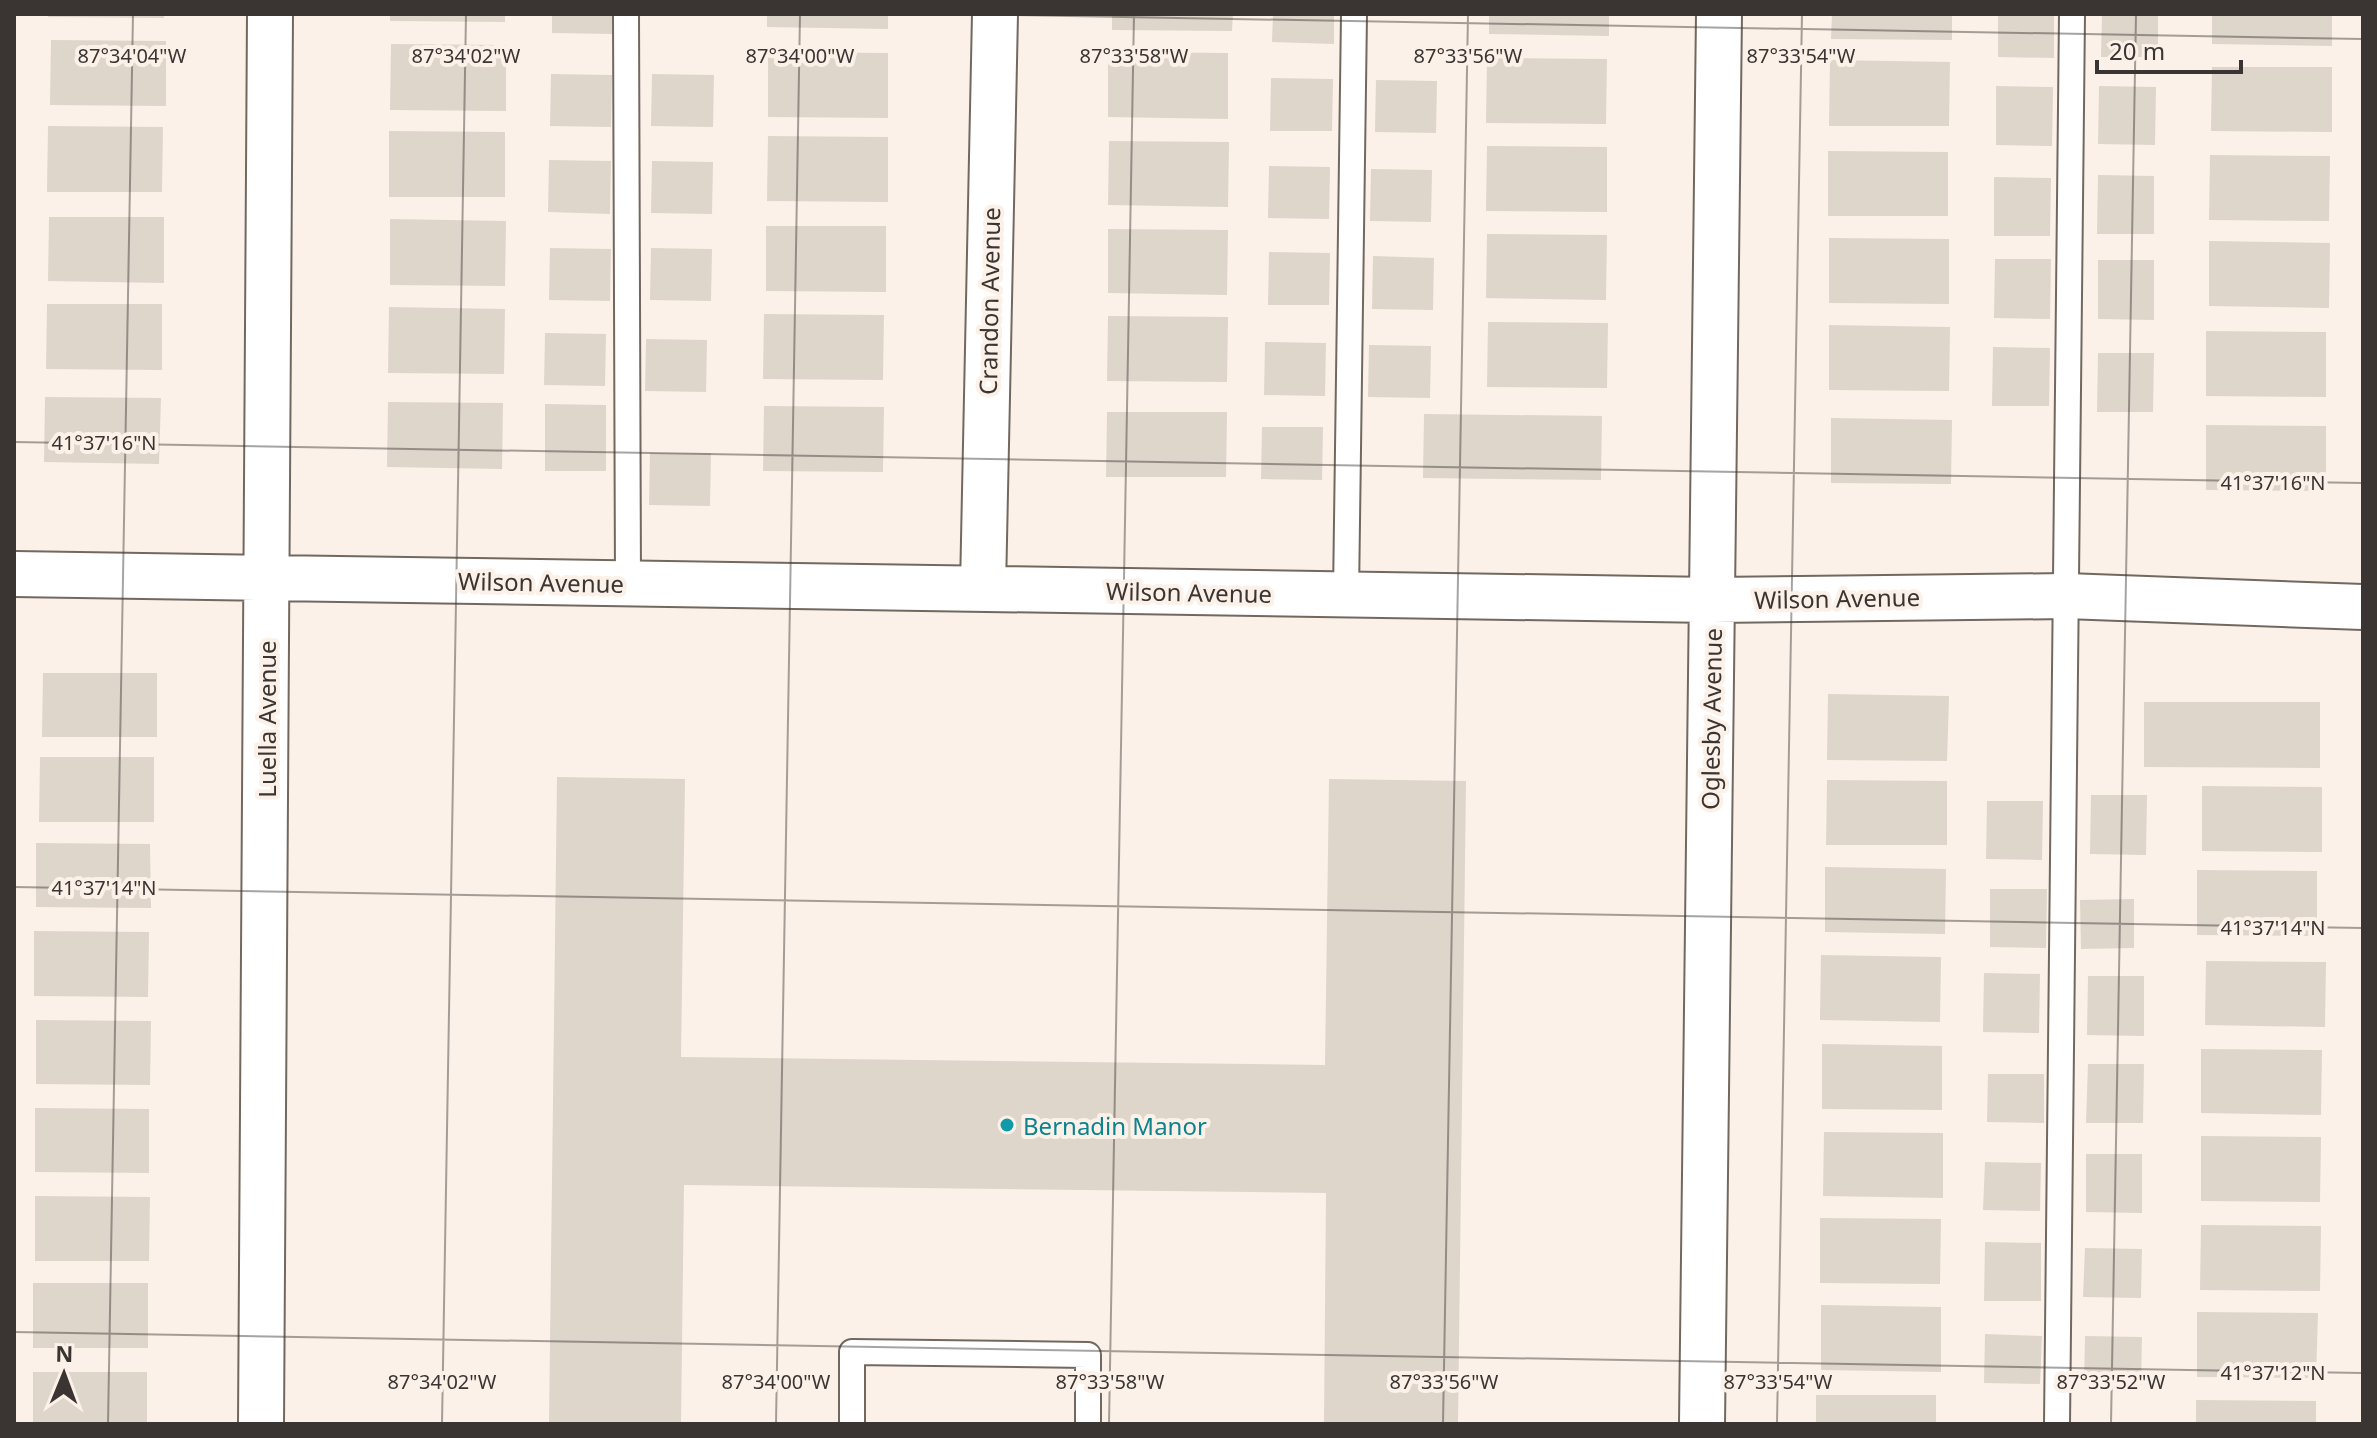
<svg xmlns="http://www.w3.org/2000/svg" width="2377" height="1438" viewBox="0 0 2377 1438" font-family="'Noto Sans',sans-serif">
  <rect width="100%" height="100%" fill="#fcf1e8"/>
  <!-- building -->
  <path fill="#ded5cb" d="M 48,14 L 164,14 L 164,18 L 48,17 Z
    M 390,14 L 505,14 L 505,22 L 390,21 Z
    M 552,14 L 613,14 L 613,34 L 552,33 Z
    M 767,14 L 888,14 L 888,29 L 767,27 Z
    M 1112,14 L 1233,14 L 1232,31 L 1112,30 Z
    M 1273,14 L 1334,14 L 1334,44 L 1272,42 Z
    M 1489,14 L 1609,14 L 1609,36 L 1489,34 Z
    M 1832,14 L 1952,14 L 1952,40 L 1831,39 Z
    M 1998,14 L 2054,14 L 2054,58 L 1998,57 Z
    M 2102,14 L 2158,14 L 2158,57 L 2101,57 Z
    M 2212,14 L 2332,14 L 2332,46 L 2212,44 Z
    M 51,40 L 166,41 L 166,106 L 50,105 Z
    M 391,44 L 506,45 L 506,111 L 390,110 Z
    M 768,52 L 888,53 L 888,118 L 768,117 Z
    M 1108,52 L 1228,53 L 1228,119 L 1108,117 Z
    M 1487,58 L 1607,59 L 1606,124 L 1486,123 Z
    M 1830,60 L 1950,62 L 1949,126 L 1829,126 Z
    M 2212,67 L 2332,67 L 2332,132 L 2211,131 Z
    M 551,74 L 612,75 L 611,127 L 550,126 Z
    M 652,74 L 714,75 L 713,127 L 651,126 Z
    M 1271,78 L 1333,79 L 1332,131 L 1270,131 Z
    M 1376,80 L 1437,81 L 1436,133 L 1375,132 Z
    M 1996,86 L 2053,87 L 2052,146 L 1996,145 Z
    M 2099,86 L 2156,87 L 2155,145 L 2098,144 Z
    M 48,126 L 163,127 L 162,192 L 47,192 Z
    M 389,131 L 505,132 L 505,197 L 389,197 Z
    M 768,136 L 888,137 L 888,202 L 767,201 Z
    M 1109,141 L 1229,142 L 1228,207 L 1108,205 Z
    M 1487,146 L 1607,147 L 1607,212 L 1486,211 Z
    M 1828,151 L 1948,152 L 1948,216 L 1828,216 Z
    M 2210,155 L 2330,156 L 2329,221 L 2209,220 Z
    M 549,160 L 611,161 L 610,214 L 548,212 Z
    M 652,161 L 713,162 L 712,214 L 651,213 Z
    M 1269,166 L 1330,167 L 1329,219 L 1268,218 Z
    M 1371,169 L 1432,170 L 1431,222 L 1370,221 Z
    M 2098,175 L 2154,176 L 2154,234 L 2097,234 Z
    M 1994,177 L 2051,178 L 2050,236 L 1994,236 Z
    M 49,217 L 164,217 L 164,283 L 48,281 Z
    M 390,219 L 506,221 L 505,286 L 390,285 Z
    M 766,226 L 886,226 L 886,292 L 766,291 Z
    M 1108,229 L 1228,230 L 1227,295 L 1108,293 Z
    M 1487,234 L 1607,235 L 1606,300 L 1486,298 Z
    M 1829,238 L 1949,239 L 1949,304 L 1829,303 Z
    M 2209,241 L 2330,243 L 2329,308 L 2209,306 Z
    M 550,248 L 611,249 L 610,301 L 549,300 Z
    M 651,248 L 712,249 L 711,301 L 650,300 Z
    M 1269,252 L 1330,253 L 1329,305 L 1268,305 Z
    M 1373,256 L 1434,258 L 1433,310 L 1372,309 Z
    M 1995,259 L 2051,259 L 2050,319 L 1994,318 Z
    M 2098,260 L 2154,260 L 2154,320 L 2098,319 Z
    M 47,304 L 162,304 L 162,370 L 46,369 Z
    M 389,307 L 505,309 L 504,374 L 388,373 Z
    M 764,314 L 884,315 L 883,380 L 763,379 Z
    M 1108,316 L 1228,317 L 1227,382 L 1107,381 Z
    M 1488,322 L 1608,323 L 1607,388 L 1487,387 Z
    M 1829,325 L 1950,327 L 1949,391 L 1829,390 Z
    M 2206,331 L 2326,332 L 2326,397 L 2206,396 Z
    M 545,333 L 606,334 L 605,386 L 544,385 Z
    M 646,339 L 707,340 L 706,392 L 645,391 Z
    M 1265,342 L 1326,343 L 1325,396 L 1264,395 Z
    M 1369,345 L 1431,346 L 1430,398 L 1368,397 Z
    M 1993,347 L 2050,348 L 2049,406 L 1992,406 Z
    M 2098,353 L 2154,353 L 2153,412 L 2097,412 Z
    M 45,397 L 161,398 L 159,464 L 44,462 Z
    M 388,402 L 503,403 L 502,469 L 387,467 Z
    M 545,404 L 606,405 L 606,471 L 545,471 Z
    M 764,406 L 884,407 L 883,472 L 763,471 Z
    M 1107,412 L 1227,412 L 1226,477 L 1106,477 Z
    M 1424,414 L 1602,416 L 1601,480 L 1423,478 Z
    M 1831,418 L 1952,420 L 1951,484 L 1831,483 Z
    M 2206,425 L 2326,426 L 2326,491 L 2206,490 Z
    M 1262,427 L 1323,427 L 1322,480 L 1261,479 Z
    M 650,453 L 711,453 L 710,506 L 649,505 Z
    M 43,673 L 157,673 L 157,737 L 42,737 Z
    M 1828,694 L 1949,696 L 1947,761 L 1827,760 Z
    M 2144,702 L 2320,702 L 2320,768 L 2144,767 Z
    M 40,757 L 154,757 L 154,822 L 39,822 Z
    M 557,777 L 685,779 L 681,1057 L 1325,1065 L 1329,779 L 1466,781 L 1458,1424 L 1324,1424 L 1326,1193 L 684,1185 L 681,1424 L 549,1424 Z
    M 1827,780 L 1947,781 L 1947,845 L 1826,845 Z
    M 2202,786 L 2322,787 L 2322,852 L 2202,851 Z
    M 2091,795 L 2147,795 L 2146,855 L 2090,854 Z
    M 1987,801 L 2043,801 L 2042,860 L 1986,859 Z
    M 36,843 L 150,844 L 151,908 L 36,907 Z
    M 1825,867 L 1946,869 L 1945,934 L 1825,932 Z
    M 2197,870 L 2317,871 L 2317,936 L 2197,935 Z
    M 1990,889 L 2047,889 L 2046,948 L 1990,947 Z
    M 2134,899 L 2134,948 L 2081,949 L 2080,900 Z
    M 34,931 L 149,932 L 148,997 L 34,996 Z
    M 1821,955 L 1941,957 L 1940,1022 L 1820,1020 Z
    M 2206,961 L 2326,962 L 2325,1027 L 2205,1025 Z
    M 1984,973 L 2040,974 L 2039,1033 L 1983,1032 Z
    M 2088,976 L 2144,976 L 2144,1036 L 2087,1035 Z
    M 36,1020 L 151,1021 L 150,1085 L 36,1084 Z
    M 1822,1044 L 1942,1046 L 1942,1110 L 1822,1109 Z
    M 2201,1049 L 2322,1050 L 2321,1115 L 2201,1113 Z
    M 2088,1064 L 2144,1064 L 2143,1123 L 2086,1123 Z
    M 1988,1074 L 2044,1074 L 2044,1123 L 1987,1122 Z
    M 35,1108 L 149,1109 L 149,1173 L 35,1172 Z
    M 1824,1132 L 1943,1133 L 1943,1198 L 1823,1196 Z
    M 2201,1136 L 2321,1137 L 2320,1202 L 2201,1201 Z
    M 2086,1154 L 2142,1154 L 2142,1213 L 2086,1212 Z
    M 1985,1162 L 2041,1163 L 2040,1211 L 1983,1210 Z
    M 35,1196 L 150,1197 L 149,1261 L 35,1261 Z
    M 1820,1218 L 1941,1219 L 1940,1284 L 1820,1283 Z
    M 2201,1225 L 2321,1226 L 2320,1291 L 2200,1290 Z
    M 1985,1242 L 2041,1243 L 2041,1301 L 1984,1301 Z
    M 2085,1248 L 2142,1249 L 2141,1298 L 2083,1297 Z
    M 33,1283 L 148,1283 L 148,1348 L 33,1348 Z
    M 1821,1305 L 1941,1307 L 1941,1372 L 1821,1370 Z
    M 2197,1312 L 2318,1313 L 2316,1378 L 2197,1377 Z
    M 1985,1334 L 2042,1336 L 2040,1384 L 1984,1383 Z
    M 2085,1336 L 2142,1337 L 2141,1385 L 2084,1384 Z
    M 33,1372 L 147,1372 L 147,1424 L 33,1424 Z
    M 1816,1395 L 1936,1395 L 1936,1424 L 1816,1424 Z
    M 2196,1400 L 2316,1401 L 2316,1424 L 2196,1424 Z"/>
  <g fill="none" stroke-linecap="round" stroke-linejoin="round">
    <!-- lane casing -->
    <g stroke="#716860" stroke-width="28">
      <path id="lane" d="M 626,14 L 628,584
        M 1346,594 L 1354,14
        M 852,1424 L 852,1352 L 1088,1355 L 1088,1424
        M 2057,1424 L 2072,14"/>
    </g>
    <!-- street casing -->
    <g stroke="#716860" stroke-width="48">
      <path id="street" d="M 14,574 L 1712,600 L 2066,596 L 2363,607
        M 983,588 L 995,14
        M 261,1424 L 270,14
        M 1702,1424 L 1719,14"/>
    </g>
    <!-- lane -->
    <use href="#lane" stroke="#fff" stroke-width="24"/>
    <!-- street -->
    <use href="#street" stroke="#fff" stroke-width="44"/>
  </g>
  <!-- ticks -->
  <path fill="none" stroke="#3a3532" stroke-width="2" stroke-opacity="0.45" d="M 955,14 L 2363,39M 14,442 L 2363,483M 14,887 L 2363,928M 14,1332 L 2363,1373M 108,1424 L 133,14M 442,1424 L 466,14M 776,1424 L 800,14M 1109,1424 L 1134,14M 1443,1424 L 1468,14M 1777,1424 L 1802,14M 2111,1424 L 2136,14"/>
  <!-- markers -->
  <circle fill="#0f9aa8" stroke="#fcf1e8" stroke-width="3" cx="1007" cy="1125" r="8"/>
  <g text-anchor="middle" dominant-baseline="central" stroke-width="8" stroke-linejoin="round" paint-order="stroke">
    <!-- street labels -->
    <g font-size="24" fill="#3a3532" stroke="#fcf1e8">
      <text transform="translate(989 301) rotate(-89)">Crandon Avenue</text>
      <text transform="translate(541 582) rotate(1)">Wilson Avenue</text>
      <text transform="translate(1189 592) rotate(1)">Wilson Avenue</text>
      <text transform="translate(1837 598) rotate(-1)">Wilson Avenue</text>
      <text transform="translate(266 719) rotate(-90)">Luella Avenue</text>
      <text transform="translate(1711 719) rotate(-89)">Oglesby Avenue</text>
    </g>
    <!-- culture labels -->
    <g font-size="24" fill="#0d838f" stroke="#fcf1e8" text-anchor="start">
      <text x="1023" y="1125">Bernadin Manor</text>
    </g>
  </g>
  <g font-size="20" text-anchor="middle" fill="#3a3532" stroke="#fcf1e8" stroke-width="8" stroke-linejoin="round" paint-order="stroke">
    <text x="132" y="63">87°34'04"W</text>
    <text x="466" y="63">87°34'02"W</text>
    <text x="800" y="63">87°34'00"W</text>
    <text x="1134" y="63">87°33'58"W</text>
    <text x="1468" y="63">87°33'56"W</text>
    <text x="1801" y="63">87°33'54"W</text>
    <text x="104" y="450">41°37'16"N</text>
    <text x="2273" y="490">41°37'16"N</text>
    <text x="104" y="895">41°37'14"N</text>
    <text x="2273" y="935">41°37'14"N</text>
    <text x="2273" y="1380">41°37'12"N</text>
    <text x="442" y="1389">87°34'02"W</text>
    <text x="776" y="1389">87°34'00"W</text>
    <text x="1110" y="1389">87°33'58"W</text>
    <text x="1444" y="1389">87°33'56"W</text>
    <text x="1778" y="1389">87°33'54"W</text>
    <text x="2111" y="1389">87°33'52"W</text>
  </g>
  <!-- border -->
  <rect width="2377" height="1438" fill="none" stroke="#3a3532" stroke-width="32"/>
  <!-- north arrow -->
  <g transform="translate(64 1374) rotate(1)" stroke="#fcf1e8" stroke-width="6" paint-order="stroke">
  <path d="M0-6L14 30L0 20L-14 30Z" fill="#3a3532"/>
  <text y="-12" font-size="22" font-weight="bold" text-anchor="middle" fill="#3a3532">N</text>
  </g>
  <!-- scale -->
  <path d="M2097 60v12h144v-12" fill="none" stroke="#3a3532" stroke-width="4"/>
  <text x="2109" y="60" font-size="24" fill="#3a3532" stroke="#fcf1e8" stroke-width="6" paint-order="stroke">20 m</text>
</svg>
